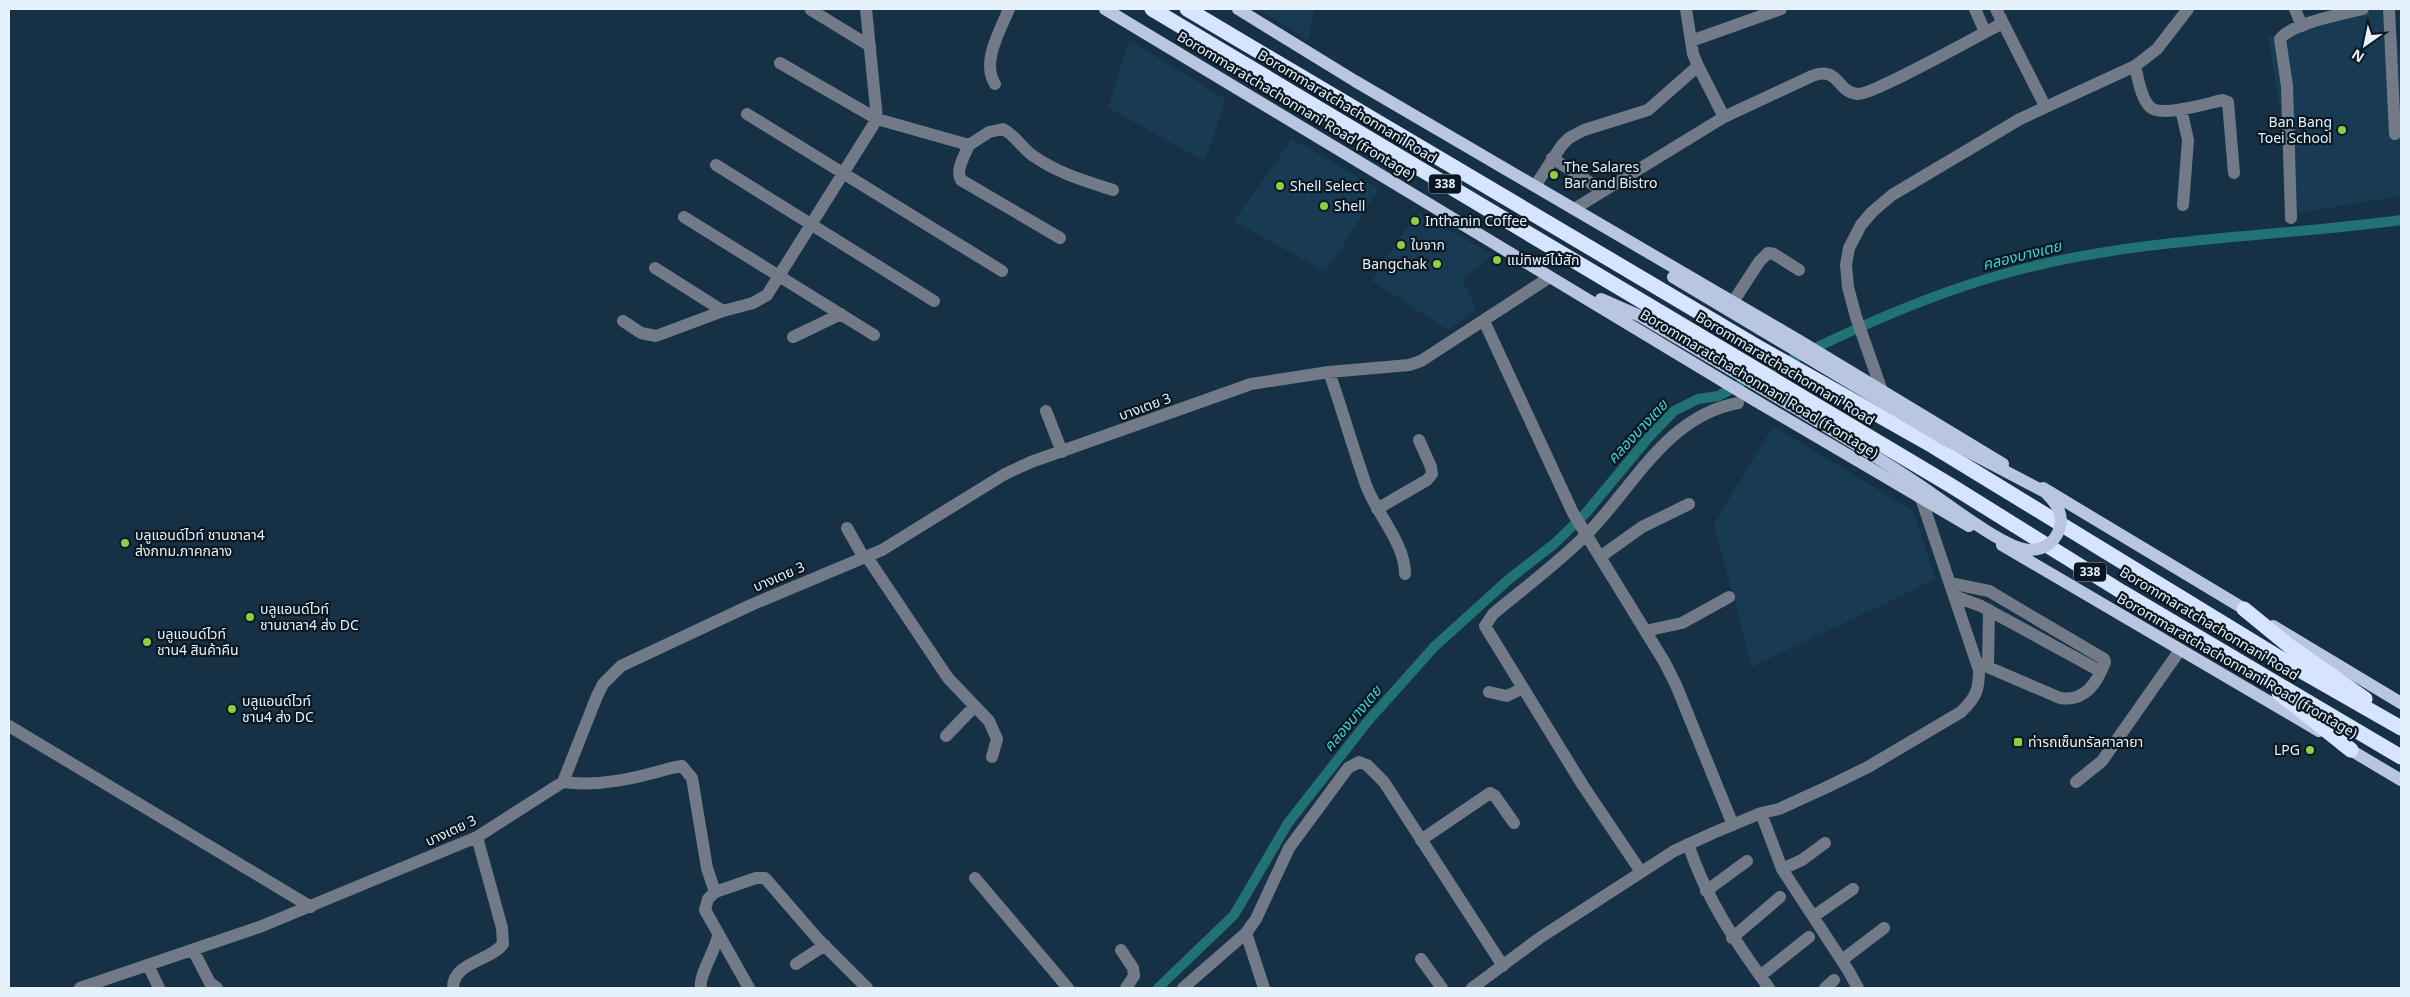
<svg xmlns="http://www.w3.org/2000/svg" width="2410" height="997" viewBox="0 0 2410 997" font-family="Georgia,'Noto Sans Thai',serif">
  <rect width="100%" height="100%" fill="#163145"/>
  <!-- built -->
  <path fill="#183a53" d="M 1258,9 L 1314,9 L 1308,40 Z
    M 2377,9 L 2393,9 L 2401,63 L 2401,196 L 2297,213 L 2268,37 Z
    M 1129,40 L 1226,99 L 1205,161 L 1108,108 Z
    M 1292,139 L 1379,189 L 1326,272 L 1234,221 Z
    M 1417,212 L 1493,255 L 1462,280 L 1476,309 L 1448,330 L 1372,281 Z
    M 1773,426 L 1913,511 L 1936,579 L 1752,667 L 1714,524 Z"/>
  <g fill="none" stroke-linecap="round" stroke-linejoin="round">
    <!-- canal -->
    <path stroke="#207275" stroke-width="10" d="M 1760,375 C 1846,332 1935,290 2030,267 C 2152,237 2277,237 2401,220
      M 1158,988 L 1234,915 L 1288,823 L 1368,721 L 1434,647 L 1508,580 L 1554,544 L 1585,514 L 1649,437 L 1674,411 L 1698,399 L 1718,396 L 1740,385"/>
    <!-- minor -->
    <path stroke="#737a87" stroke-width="12" d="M 1975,9 L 1985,32
      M 1996,9 L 2045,106
      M 2295,9 L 2302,26
      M 2389,9 L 2395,134
      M 811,10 L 870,46
      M 1691,41 L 1781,9
      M 780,63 L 877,119 L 969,145 C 965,155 955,170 961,180 L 1060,238
      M 1698,66 L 1724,117
      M 2135,66 C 2138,78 2141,99 2150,107 C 2161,118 2208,103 2223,100 L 2228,102 L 2234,173
      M 995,84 C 981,62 1000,31 1009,9
      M 2181,109 L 2188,140 L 2183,205
      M 747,114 L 1002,271
      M 969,145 L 989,132 L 1003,129 C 1015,135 1021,147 1032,155 C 1057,173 1085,181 1113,190
      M 1552,158 L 1603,191
      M 716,165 L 934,301
      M 1535,186 L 1562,145 L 1569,138 L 1584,130 L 1648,110 L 1698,66 L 1693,54 L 1686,9
      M 1574,209 L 1724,117 L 1812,76 C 1839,65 1837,93 1858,94 C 1873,95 1981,34 2003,23
      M 684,217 L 874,335
      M 2291,218 L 2287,86 L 2280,39 C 2292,23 2343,14 2363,9
      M 655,268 L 723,311
      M 1733,302 L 1759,262 L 1768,253 L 1774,254 L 1799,270
      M 623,321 L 641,333 L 656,336 L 723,311 L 753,303 L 767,295 L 877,119 L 866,9
      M 1484,321 L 1573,513 L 1665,663 L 1676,685 L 1733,825
      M 793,337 L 841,314
      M 1329,372 C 1342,409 1353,448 1366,485 C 1377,515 1405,543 1405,574
      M 1882,391 L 1856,317 L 1848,287 L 1846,265 L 1849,248 L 1861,225 L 1872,212 L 1892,195 L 2020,119 L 2135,66 L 2157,49 L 2188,9
      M 1046,411 L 1062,452
      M 1377,509 L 1427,480 L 1432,474 L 1431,467 L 1419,440
      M 847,528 L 864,558
      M 867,557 L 948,678 L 989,721 L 997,739 L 992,757
      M 1600,557 L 1642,527 L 1689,504
      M 1950,583 L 1989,591 L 2104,659 L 2105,662 C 2097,683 2085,702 2060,698 L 1976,662
      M 1954,596 L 1981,606 L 2100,671
      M 1645,631 L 1682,623 L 1729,597
      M 1988,667 L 1989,610
      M 1489,692 L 1507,696 L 1523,688
      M 9,726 L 311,907
      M 946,736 L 974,707
      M 563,782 C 600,787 637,778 671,768 L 682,766 L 692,778 L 707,868 L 715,892 L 756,878 L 765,878 L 817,938 L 867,988
      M 2076,782 L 2102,761 L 2180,650
      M 1761,813 L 1782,869 L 1848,970 L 1858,988
      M 1421,840 L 1490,793 L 1495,796 L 1514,823
      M 1688,844 C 1707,900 1734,940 1769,988
      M 1782,869 L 1802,860 L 1825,843
      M 1641,872 L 1582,784 L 1485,626 L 1493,614 C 1524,588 1558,563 1586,535 C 1633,488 1666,416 1738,403
      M 975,878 L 1068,988
      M 1706,891 L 1747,861
      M 715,892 L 708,899 L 705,910 L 749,988
      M 1814,916 L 1853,889
      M 1246,933 L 1264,988
      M 1732,938 L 1780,897
      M 193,950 L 210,983 L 217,988
      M 1121,950 L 1133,968 L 1134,976 L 1126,988
      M 1421,959 L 1442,988
      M 1842,960 L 1884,928
      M 796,964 L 825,945
      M 148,965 L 159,988
      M 1760,976 L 1809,937
      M 80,988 L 262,926 L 477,837 L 563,782 L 597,696 L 603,684 L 621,666 L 751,605 L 882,550 L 1005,474 L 1031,462 L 1251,384 L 1329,372 L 1409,365 L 1421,361 L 1550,277
      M 453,988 C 453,962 489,962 503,944 L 502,928 L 477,837
      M 701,988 C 698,977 715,951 718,936
      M 1183,988 L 1246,933 L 1256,919 L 1289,848 L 1348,768 L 1359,762 L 1367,765 L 1384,782 L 1503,966
      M 1472,988 L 1541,937 L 1674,851 L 1713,833 L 1761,813 L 1779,809 L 1825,788 L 1868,767 L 1961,712 C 1976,697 1979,691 1979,670 L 1921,498
      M 1825,988 L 1834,980"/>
    <!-- major -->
    <path stroke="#b8c6e1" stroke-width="12" d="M 1105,9 L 1756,401 L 1969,526
      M 1238,9 L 1355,81 L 1798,340 L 2003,464
      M 1673,277 L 1760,329
      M 1601,299 L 1640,316 L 1730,369
      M 2043,488 L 2251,613
      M 2002,545 L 2319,731
      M 2273,626 L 2401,703
      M 2342,745 L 2401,780"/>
    <!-- highway -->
    <path stroke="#d7e4ff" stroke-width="15" d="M 1152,9 L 1950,485 L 2122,592 L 2401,757
      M 1187,9 L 1756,346 L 1933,446 L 2296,668 L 2401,728
      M 2244,609 L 2288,645 L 2365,699
      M 2279,693 L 2351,750"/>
    <!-- major-bridge -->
    <path stroke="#b8c6e1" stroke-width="12" d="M 1730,369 C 1793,407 1857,443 1918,484 C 1941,499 2000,545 2024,549 C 2043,553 2059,541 2061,521 C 2061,509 2053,500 2045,492 L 1944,439 L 1760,329"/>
  </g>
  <!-- markers -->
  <g fill="#8fcd42" stroke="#0c1821" stroke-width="2">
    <circle cx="2342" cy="130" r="5"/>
    <circle cx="1554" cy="175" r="5"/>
    <circle cx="1280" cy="186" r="5"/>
    <circle cx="1324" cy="206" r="5"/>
    <circle cx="1415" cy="221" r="5"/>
    <circle cx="1401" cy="245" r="5"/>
    <circle cx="1497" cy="260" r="5"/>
    <circle cx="1437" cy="264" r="5"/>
    <circle cx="125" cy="543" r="5"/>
    <circle cx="250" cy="617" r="5"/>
    <circle cx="147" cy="642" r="5"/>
    <circle cx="232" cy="709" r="5"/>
    <rect x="2013" y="737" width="10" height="10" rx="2.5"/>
    <circle cx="2310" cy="750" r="5"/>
  </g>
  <g text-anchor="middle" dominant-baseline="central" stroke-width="4.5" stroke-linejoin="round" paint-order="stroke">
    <!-- shield labels -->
    <g fill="#0c1821" stroke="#a4b1ba" stroke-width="1">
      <rect x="1429" y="174.5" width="32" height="19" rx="4"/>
      <rect x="2074" y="562.5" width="32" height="19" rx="4"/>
    </g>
    <g font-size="12" font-weight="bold" fill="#e5f2fc">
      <text x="1445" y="184">338</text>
      <text x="2090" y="572">338</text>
    </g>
    <!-- street labels -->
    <g font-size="14" fill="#e5f2fc" stroke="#0c1821">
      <text transform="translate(1296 106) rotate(31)">Borommaratchachonnani Road (frontage)</text>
      <text transform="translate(1347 107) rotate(31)">Borommaratchachonnani Road</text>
      <text transform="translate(1785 369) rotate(31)">Borommaratchachonnani Road</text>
      <text transform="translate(1759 384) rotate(31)">Borommaratchachonnani Road (frontage)</text>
      <text transform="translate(1145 407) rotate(-20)">บางเตย 3</text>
      <text transform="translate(779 577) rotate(-23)">บางเตย 3</text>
      <text transform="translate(2209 624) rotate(31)">Borommaratchachonnani Road</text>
      <text transform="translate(2237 666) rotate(30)">Borommaratchachonnani Road (frontage)</text>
      <text transform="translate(451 831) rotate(-25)">บางเตย 3</text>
    </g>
    <!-- poi labels -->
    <g font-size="14" fill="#e5f2fc" stroke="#0c1821" text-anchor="start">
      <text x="2332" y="122" text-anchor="end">Ban Bang<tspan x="2332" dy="16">Toei School</tspan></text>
      <text x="1564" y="167">The Salares<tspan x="1564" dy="16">Bar and Bistro</tspan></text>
      <text x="1290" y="186">Shell Select</text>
      <text x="1334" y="206">Shell</text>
      <text x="1425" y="221">Inthanin Coffee</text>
      <text x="1411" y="245">ใบจาก</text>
      <text x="1507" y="260">แม่ทิพย์ไม้สัก</text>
      <text x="1427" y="264" text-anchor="end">Bangchak</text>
      <text x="135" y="535">บลูแอนด์ไวท์ ชานชาลา4<tspan x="135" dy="16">ส่งกทม.ภาคกลาง</tspan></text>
      <text x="260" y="609">บลูแอนด์ไวท์<tspan x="260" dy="16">ชานชาลา4 ส่ง DC</tspan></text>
      <text x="157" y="634">บลูแอนด์ไวท์<tspan x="157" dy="16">ชาน4 สินค้าคืน</tspan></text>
      <text x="242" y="701">บลูแอนด์ไวท์<tspan x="242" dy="16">ชาน4 ส่ง DC</tspan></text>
      <text x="2028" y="742">ท่ารถเซ็นทรัลศาลายา</text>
      <text x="2300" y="750" text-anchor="end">LPG</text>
    </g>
    <!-- water labels -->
    <g font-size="15" font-style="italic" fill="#38d6db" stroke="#0c1821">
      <text transform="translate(2022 256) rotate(-14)">คลองบางเตย</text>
      <text transform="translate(1638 432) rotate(-47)">คลองบางเตย</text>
      <text transform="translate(1353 719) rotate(-50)">คลองบางเตย</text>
    </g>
  </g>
  <!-- border -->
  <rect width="2410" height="997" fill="none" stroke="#e5f2fc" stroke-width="20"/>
  <!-- north arrow -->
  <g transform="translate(2365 45) rotate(213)" stroke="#0c1821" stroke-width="4" paint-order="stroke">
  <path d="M0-4L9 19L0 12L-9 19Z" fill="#e5f2fc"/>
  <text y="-8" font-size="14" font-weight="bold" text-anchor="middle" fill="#e5f2fc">N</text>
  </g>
</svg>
